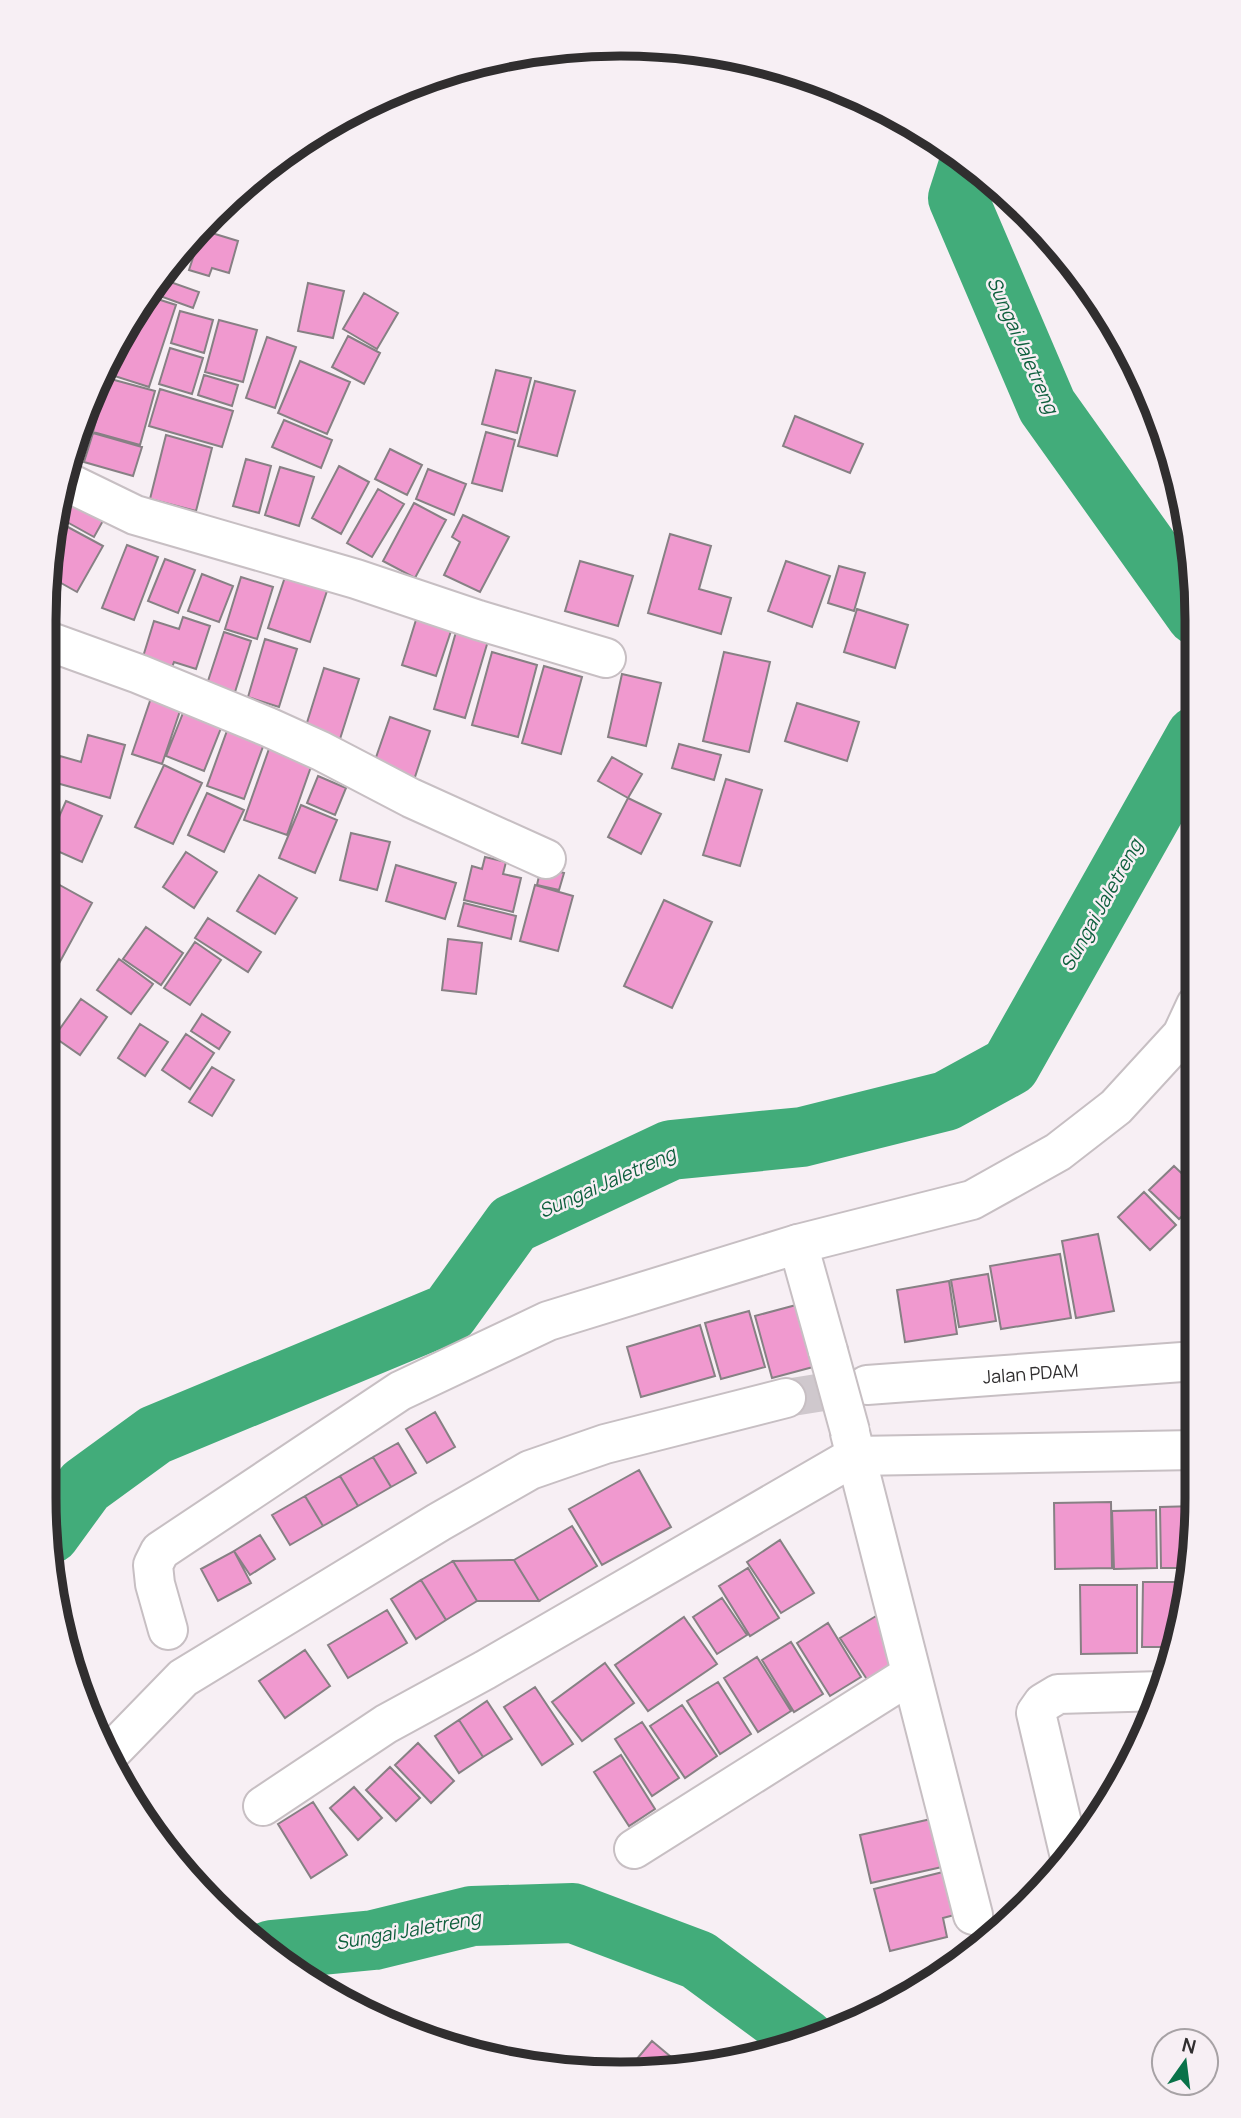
<svg xmlns="http://www.w3.org/2000/svg" width="1241" height="2118" viewBox="0 0 1241 2118" font-family="Manrope,sans-serif">
  <rect width="100%" height="100%" fill="#f7eff4"/>
  <g fill="none" stroke-linecap="round" stroke-linejoin="round">
    <!-- river -->
    <path stroke="#42ac7a" stroke-width="60" d="M 969,164 L 958,198 L 1047,406 L 1196,615
      M 50,1534 L 85,1486 L 155,1435 L 449,1313 L 513,1224 L 671,1150 L 802,1137 L 946,1101 L 1010,1066 L 1196,736
      M 271,1950 L 374,1940 L 472,1916 L 573,1913 L 698,1960 L 805,2039"/>
  </g>
  <!-- building -->
  <path fill="#f099cf" stroke="#878084" stroke-width="2" d="M 202,230 L 238,241 L 229,273 L 212,268 L 209,276 L 189,270 Z
    M 159,278 L 199,292 L 193,308 L 149,292 Z
    M 308,283 L 344,291 L 333,338 L 298,331 Z
    M 364,293 L 398,313 L 377,349 L 343,329 Z
    M 145,295 L 176,305 L 149,387 L 105,373 Z
    M 180,311 L 213,320 L 204,353 L 171,343 Z
    M 219,320 L 257,330 L 243,382 L 205,372 Z
    M 348,336 L 380,353 L 364,384 L 332,367 Z
    M 267,337 L 296,347 L 275,408 L 246,398 Z
    M 170,348 L 203,358 L 192,394 L 159,384 Z
    M 300,361 L 350,382 L 327,434 L 278,413 Z
    M 496,370 L 531,378 L 517,433 L 482,424 Z
    M 204,375 L 238,385 L 232,406 L 198,395 Z
    M 107,378 L 155,391 L 140,445 L 93,432 Z
    M 535,381 L 575,391 L 557,456 L 518,446 Z
    M 160,389 L 233,411 L 222,447 L 149,426 Z
    M 795,416 L 863,444 L 850,473 L 783,446 Z
    M 284,420 L 332,440 L 321,468 L 272,447 Z
    M 486,432 L 515,440 L 502,491 L 472,483 Z
    M 93,433 L 142,447 L 133,476 L 84,462 Z
    M 166,435 L 212,448 L 196,511 L 150,499 Z
    M 390,449 L 422,465 L 407,495 L 375,479 Z
    M 246,459 L 271,466 L 259,513 L 233,506 Z
    M 339,466 L 369,482 L 341,534 L 312,518 Z
    M 280,467 L 314,477 L 299,526 L 265,515 Z
    M 428,469 L 466,484 L 454,515 L 416,499 Z
    M 69,488 L 109,510 L 94,537 L 58,517 L 61,501 Z
    M 378,489 L 404,504 L 372,557 L 347,543 Z
    M 414,503 L 446,520 L 415,578 L 383,561 Z
    M 463,515 L 509,537 L 480,592 L 444,575 L 460,542 L 452,537 Z
    M 66,526 L 103,546 L 77,592 L 47,575 L 51,553 Z
    M 670,534 L 711,546 L 699,589 L 731,598 L 721,634 L 648,613 Z
    M 127,545 L 158,557 L 134,620 L 102,608 Z
    M 165,559 L 195,570 L 178,613 L 148,601 Z
    M 580,561 L 633,576 L 618,626 L 565,611 Z
    M 786,561 L 830,576 L 812,627 L 768,611 Z
    M 290,562 L 332,576 L 310,642 L 268,628 Z
    M 839,566 L 865,573 L 854,611 L 828,603 Z
    M 202,574 L 233,586 L 219,622 L 188,611 Z
    M 241,577 L 273,587 L 257,639 L 225,629 Z
    M 420,607 L 455,619 L 436,676 L 402,665 Z
    M 857,609 L 908,625 L 895,668 L 844,652 Z
    M 183,617 L 210,626 L 196,669 L 174,662 L 171,670 L 142,660 L 154,621 L 179,629 Z
    M 224,632 L 251,641 L 235,692 L 207,684 Z
    M 456,632 L 488,641 L 465,718 L 434,709 Z
    M 265,639 L 297,649 L 279,707 L 248,697 Z
    M 492,652 L 537,665 L 518,737 L 472,725 Z
    M 724,652 L 770,662 L 749,752 L 703,741 Z
    M 544,666 L 582,677 L 561,754 L 522,743 Z
    M 324,668 L 359,679 L 340,739 L 305,729 Z
    M 622,674 L 661,683 L 646,746 L 608,737 Z
    M 151,698 L 181,708 L 162,764 L 132,754 Z
    M 797,703 L 859,722 L 847,761 L 785,741 Z
    M 185,708 L 223,723 L 204,771 L 166,756 Z
    M 390,717 L 430,731 L 414,780 L 373,766 Z
    M 228,728 L 265,741 L 244,799 L 207,786 Z
    M 88,735 L 125,745 L 110,798 L 53,782 L 60,756 L 81,762 Z
    M 679,744 L 721,755 L 714,780 L 672,768 Z
    M 270,746 L 313,761 L 287,835 L 244,820 Z
    M 612,757 L 642,774 L 628,798 L 598,781 Z
    M 164,765 L 202,783 L 173,844 L 135,827 Z
    M 318,776 L 346,788 L 335,815 L 307,803 Z
    M 726,779 L 762,790 L 740,866 L 703,855 Z
    M 207,793 L 244,810 L 224,852 L 188,835 Z
    M 628,798 L 661,814 L 641,854 L 608,837 Z
    M 66,801 L 102,816 L 82,862 L 46,846 Z
    M 301,805 L 337,820 L 315,873 L 279,858 Z
    M 351,833 L 390,842 L 377,890 L 340,880 Z
    M 186,852 L 217,872 L 194,908 L 163,887 Z
    M 485,857 L 506,862 L 503,874 L 521,878 L 513,912 L 464,900 L 472,866 L 482,869 Z
    M 396,865 L 456,883 L 445,919 L 386,901 Z
    M 541,867 L 564,873 L 559,890 L 537,885 Z
    M 259,875 L 297,898 L 275,934 L 237,911 Z
    M 47,878 L 92,903 L 56,969 L 44,963 L 45,882 Z
    M 535,885 L 573,896 L 558,951 L 520,941 Z
    M 664,900 L 712,922 L 672,1008 L 624,986 Z
    M 464,903 L 516,916 L 511,939 L 458,926 Z
    M 208,918 L 261,952 L 248,972 L 195,938 Z
    M 146,927 L 183,953 L 161,985 L 123,959 Z
    M 448,939 L 482,943 L 476,994 L 442,990 Z
    M 195,942 L 221,960 L 190,1005 L 164,988 Z
    M 119,959 L 153,984 L 131,1014 L 97,990 Z
    M 81,999 L 107,1017 L 80,1055 L 54,1037 Z
    M 202,1014 L 230,1032 L 219,1049 L 191,1031 Z
    M 140,1024 L 168,1042 L 145,1076 L 118,1058 Z
    M 186,1034 L 214,1053 L 190,1089 L 162,1070 Z
    M 212,1067 L 234,1080 L 212,1116 L 189,1102 Z
    M 1174,1166 L 1196,1187 L 1196,1203 L 1179,1219 L 1149,1190 Z
    M 1144,1192 L 1176,1225 L 1150,1250 L 1118,1217 Z
    M 1098,1234 L 1114,1311 L 1076,1318 L 1062,1241 Z
    M 1060,1254 L 1071,1318 L 1001,1329 L 990,1266 Z
    M 988,1274 L 996,1321 L 959,1327 L 951,1280 Z
    M 949,1281 L 957,1334 L 905,1342 L 897,1290 Z
    M 796,1305 L 813,1367 L 772,1378 L 755,1316 Z
    M 749,1311 L 765,1367 L 721,1379 L 705,1323 Z
    M 700,1325 L 715,1376 L 641,1397 L 627,1347 Z
    M 435,1412 L 455,1447 L 427,1463 L 406,1429 Z
    M 398,1443 L 416,1473 L 391,1487 L 373,1457 Z
    M 373,1457 L 391,1487 L 358,1506 L 340,1476 Z
    M 639,1470 L 671,1527 L 602,1565 L 569,1509 Z
    M 340,1476 L 358,1506 L 323,1526 L 305,1496 Z
    M 305,1496 L 323,1526 L 290,1545 L 272,1515 Z
    M 1111,1502 L 1112,1568 L 1055,1569 L 1054,1503 Z
    M 1196,1506 L 1196,1536 L 1190,1568 L 1161,1568 L 1160,1507 Z
    M 1156,1510 L 1157,1568 L 1114,1569 L 1112,1511 Z
    M 572,1526 L 597,1566 L 539,1601 L 514,1560 Z
    M 260,1535 L 275,1559 L 250,1575 L 234,1551 Z
    M 780,1540 L 814,1593 L 781,1613 L 747,1562 Z
    M 234,1551 L 251,1583 L 218,1601 L 201,1569 Z
    M 514,1560 L 539,1601 L 477,1601 L 453,1561 Z
    M 453,1561 L 477,1601 L 446,1620 L 421,1580 Z
    M 748,1568 L 779,1618 L 750,1636 L 719,1586 Z
    M 1182,1575 L 1188,1575 L 1182,1604 Z
    M 421,1580 L 446,1620 L 416,1639 L 391,1599 Z
    M 1143,1582 L 1178,1582 L 1177,1629 L 1174,1647 L 1142,1647 Z
    M 1080,1585 L 1137,1585 L 1137,1653 L 1081,1654 Z
    M 722,1598 L 747,1635 L 717,1654 L 693,1617 Z
    M 387,1610 L 407,1643 L 348,1678 L 328,1645 Z
    M 876,1616 L 903,1659 L 868,1681 L 840,1638 Z
    M 684,1617 L 717,1664 L 648,1711 L 615,1665 Z
    M 828,1623 L 861,1677 L 830,1696 L 797,1643 Z
    M 791,1642 L 823,1694 L 794,1712 L 762,1660 Z
    M 305,1650 L 330,1686 L 285,1718 L 259,1681 Z
    M 757,1657 L 791,1711 L 758,1732 L 724,1678 Z
    M 605,1663 L 634,1703 L 582,1741 L 552,1702 Z
    M 718,1682 L 751,1734 L 720,1754 L 687,1701 Z
    M 535,1687 L 573,1744 L 542,1765 L 504,1707 Z
    M 487,1701 L 512,1739 L 483,1757 L 459,1720 Z
    M 682,1705 L 717,1756 L 685,1778 L 650,1726 Z
    M 459,1720 L 483,1757 L 459,1773 L 435,1736 Z
    M 642,1722 L 679,1778 L 652,1796 L 615,1739 Z
    M 418,1743 L 454,1781 L 431,1803 L 395,1765 Z
    M 621,1755 L 655,1809 L 629,1826 L 594,1772 Z
    M 390,1767 L 420,1798 L 396,1821 L 366,1790 Z
    M 354,1787 L 382,1818 L 358,1840 L 330,1808 Z
    M 313,1802 L 347,1855 L 311,1878 L 278,1824 Z
    M 931,1819 L 942,1867 L 871,1883 L 860,1835 Z
    M 947,1871 L 958,1914 L 943,1918 L 947,1937 L 890,1951 L 874,1889 Z
    M 652,2041 L 683,2067 L 658,2073 L 635,2071 L 630,2067 Z"/>
  <g fill="none" stroke-linecap="round" stroke-linejoin="round">
    <!-- minor-tunnel -->
    <path stroke="#cfc8cd" stroke-width="38" stroke-dasharray="38 19" stroke-linecap="butt" d="M 786,1398 L 867,1385"/>
    <!-- minor casing -->
    <g stroke="#c7bfc3" stroke-width="42">
      <g id="minor">
        <path d="M 65,481 L 135,515 L 356,579 L 478,620 L 606,658"/>
        <path d="M 45,640 L 139,674 L 268,727 L 321,751 L 411,798 L 546,859"/>
        <path d="M 798,1244 L 828,1351"/>
        <path id="s1" d="M 867,1385 L 1196,1361"/>
        <path d="M 850,1433 L 973,1915"/>
        <path d="M 168,1630 L 155,1584 L 153,1565 L 160,1551 L 400,1391 L 548,1321 L 798,1244 L 972,1200 L 1058,1152 L 1116,1107 L 1182,1035 L 1196,1005"/>
        <path d="M 111,1752 L 183,1678 L 439,1522 L 530,1470 L 605,1444 L 786,1398"/>
        <path d="M 263,1806 L 386,1724 L 485,1670 L 855,1456 L 1196,1450"/>
        <path d="M 634,1849 L 910,1675"/>
        <path d="M 1069,1853 L 1036,1713 L 1043,1703 L 1058,1694 L 1162,1691"/>
      </g>
    </g>
    <!-- minor -->
    <use href="#minor" stroke="#fff" stroke-width="38"/>
    <!-- minor-bridge casing -->
    <g stroke="#c7bfc3" stroke-width="42" stroke-linecap="butt">
      <path id="minor-bridge" d="M 828,1351 L 850,1431"/>
    </g>
    <!-- minor-bridge -->
    <use href="#minor-bridge" stroke="#fff" stroke-width="38"/>
  </g>
  <g text-anchor="middle" dominant-baseline="central" stroke-width="5" stroke-linejoin="round" paint-order="stroke">
    <!-- street labels -->
    <g font-size="18" fill="#302e2f" stroke="#f7eff4">
      <text stroke="none"><textPath href="#s1" startOffset="164">Jalan PDAM</textPath></text>
    </g>
    <!-- water labels -->
    <g font-size="19" font-style="italic" fill="#0e5f3d" stroke="#f7eff4">
      <text transform="translate(1023 345) rotate(66)">Sungai Jaletreng</text>
      <text transform="translate(1101 905) rotate(-61)">Sungai Jaletreng</text>
      <text transform="translate(607 1182) rotate(-24)">Sungai Jaletreng</text>
      <text transform="translate(408 1930) rotate(-10)">Sungai Jaletreng</text>
    </g>
  </g>
  <!-- crop -->
  <path d="M0 0H1241V2118H0ZM620 56H621A564 564 0 0 1 1185 620V1498A564 564 0 0 1 621 2062H620A564 564 0 0 1 56 1498V620A564 564 0 0 1 620 56Z" fill="#f7eff4" fill-rule="evenodd"/>
  <path fill="none" stroke="#302e2f" stroke-width="9" d="M620 56H621A564 564 0 0 1 1185 620V1498A564 564 0 0 1 621 2062H620A564 564 0 0 1 56 1498V620A564 564 0 0 1 620 56Z"/>
  <!-- north arrow -->
  <g transform="translate(1185 2062) rotate(14)"><circle r="33" fill="#f7eff4" stroke="#a7a2a5" stroke-width="2"/>
  <path d="M0-5L12 26L0 18L-12 26Z" fill="#097249"/>
  <text y="-10" font-size="19" font-weight="bold" text-anchor="middle" fill="#302e2f">N</text>
  </g>
</svg>
